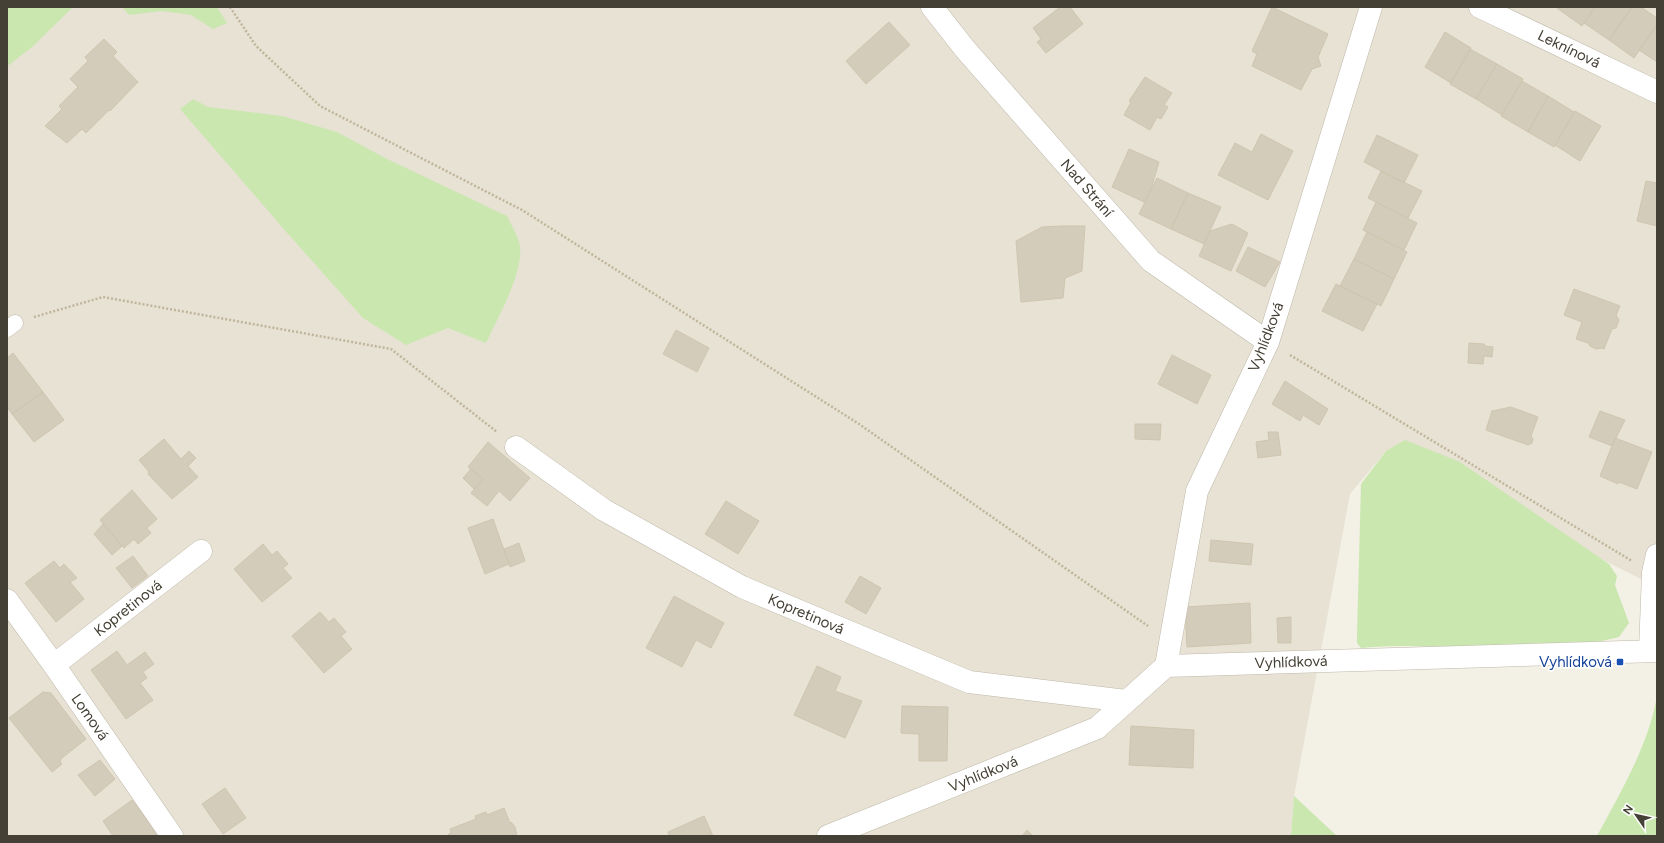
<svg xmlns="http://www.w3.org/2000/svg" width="1664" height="843" viewBox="0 0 1664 843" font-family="Figtree,sans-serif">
  <rect width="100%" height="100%" fill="#f3f0e6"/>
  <!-- residential -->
  <path fill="#e7e2d4" d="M 7,7 L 1657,7 L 1657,587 L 1386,451 L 1350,494 L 1294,796 L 1291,836 L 7,836 Z"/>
  <!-- green -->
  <path fill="#cae7af" d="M 7,7 L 73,7 L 32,47 L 9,65 L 7,64 Z
    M 122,7 L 217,7 L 227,23 L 213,29 L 191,15 L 162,11 L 129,15 Z
    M 193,99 L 208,107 L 282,116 L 337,132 L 385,158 L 507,216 C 511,225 519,237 520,247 C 523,274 497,319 486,343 L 448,328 L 406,345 L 363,318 L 289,235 L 180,109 Z
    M 1405,440 L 1460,462 L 1609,564 L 1617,576 L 1615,585 L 1629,623 L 1619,637 C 1591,644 1564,649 1535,650 C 1477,651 1419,642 1361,648 L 1357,643 L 1357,634 L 1361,484 L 1386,451 Z
    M 1657,696 L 1657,836 L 1597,836 C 1621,791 1648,747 1657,696 Z
    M 1294,796 L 1337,836 L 1291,836 Z"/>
  <!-- building -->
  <path fill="#d4ccbb" stroke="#cfc5af" d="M 1060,7 L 1070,7 L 1083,24 L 1046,53 L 1037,42 L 1041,39 L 1033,28 Z
    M 1272,7 L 1328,34 L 1318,57 L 1321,66 L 1312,69 L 1301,90 L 1252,66 L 1257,54 L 1252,51 Z
    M 1558,7 L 1595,7 L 1582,26 L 1557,8 Z
    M 1595,7 L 1632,7 L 1609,40 L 1584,23 Z
    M 1632,7 L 1641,7 L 1657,18 L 1657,25 L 1634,58 L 1609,40 Z
    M 889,22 L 910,45 L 866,84 L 846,61 Z
    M 1657,25 L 1657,62 L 1639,50 Z
    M 1445,32 L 1471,48 L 1451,83 L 1425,67 Z
    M 104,39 L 117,52 L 113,56 L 138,82 L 110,111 L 109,110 L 86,133 L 82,129 L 67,143 L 45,126 L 62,109 L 59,106 L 78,87 L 70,79 L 88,61 L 85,57 Z
    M 1470,49 L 1497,64 L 1476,99 L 1450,84 Z
    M 1497,64 L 1523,79 L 1502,115 L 1476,99 Z
    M 1145,77 L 1172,93 L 1164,105 L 1168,107 L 1161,119 L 1157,117 L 1150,130 L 1124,115 L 1131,102 L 1129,101 Z
    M 1522,81 L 1548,96 L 1528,132 L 1501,116 Z
    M 1548,96 L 1574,112 L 1554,147 L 1528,132 Z
    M 1575,111 L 1601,126 L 1580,161 L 1555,145 Z
    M 1261,134 L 1293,151 L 1268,200 L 1218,175 L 1235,143 L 1252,152 Z
    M 1377,135 L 1418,155 L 1404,183 L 1364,162 Z
    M 1129,149 L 1159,162 L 1151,189 L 1144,202 L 1112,187 Z
    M 1381,171 L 1422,191 L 1408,218 L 1368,198 Z
    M 1157,178 L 1188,193 L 1171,229 L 1139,214 Z
    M 1646,181 L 1657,183 L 1657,226 L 1637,221 Z
    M 1188,193 L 1221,207 L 1204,244 L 1171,229 Z
    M 1376,202 L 1417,223 L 1404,250 L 1363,230 Z
    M 1232,224 L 1248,233 L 1231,271 L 1199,256 L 1210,231 Z
    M 1061,226 L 1085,226 L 1082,271 L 1065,278 L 1063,298 L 1021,302 L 1016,241 L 1042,227 Z
    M 1367,232 L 1407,252 L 1394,279 L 1354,259 Z
    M 1248,247 L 1280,262 L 1265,287 L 1236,271 Z
    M 1354,259 L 1394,279 L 1381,306 L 1340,286 Z
    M 1336,284 L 1377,304 L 1363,331 L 1322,311 Z
    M 1574,289 L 1620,306 L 1616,315 L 1619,320 L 1616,328 L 1612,329 L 1604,349 L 1601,348 L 1596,349 L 1590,346 L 1588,343 L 1576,339 L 1582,322 L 1564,315 Z
    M 676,330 L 709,348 L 697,372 L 663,354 Z
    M 1469,343 L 1484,344 L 1485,346 L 1493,347 L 1492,357 L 1484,356 L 1483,364 L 1468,363 Z
    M 13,353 L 43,392 L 12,414 L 7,407 L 7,358 Z
    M 1172,355 L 1211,375 L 1197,404 L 1158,384 Z
    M 1285,381 L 1328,409 L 1319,425 L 1303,415 L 1300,421 L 1272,404 Z
    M 43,392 L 64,420 L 34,442 L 12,414 Z
    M 1511,407 L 1538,417 L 1531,436 L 1533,439 L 1532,443 L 1528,445 L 1486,430 L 1492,411 Z
    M 1600,411 L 1625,420 L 1612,446 L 1589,437 Z
    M 1135,424 L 1161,424 L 1160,440 L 1135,439 Z
    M 1268,432 L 1278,432 L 1281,455 L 1258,458 L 1256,442 L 1269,440 Z
    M 1615,438 L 1652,452 L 1637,489 L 1619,482 L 1618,484 L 1600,476 Z
    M 164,439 L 181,459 L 189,451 L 196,458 L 188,466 L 198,477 L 172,499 L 148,474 L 149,472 L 139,460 Z
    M 488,442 L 530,478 L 510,501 L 499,491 L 487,506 L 471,493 L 483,479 L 468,467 Z
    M 471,469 L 483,479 L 474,489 L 463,478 Z
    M 132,490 L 157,519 L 147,528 L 151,533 L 138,544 L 134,539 L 124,548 L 100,520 Z
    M 726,501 L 759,521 L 738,554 L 705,534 Z
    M 493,519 L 509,564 L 485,574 L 468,528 Z
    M 103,524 L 122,546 L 112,555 L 94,534 Z
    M 1211,540 L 1253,544 L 1251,565 L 1209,561 Z
    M 519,543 L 525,561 L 510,567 L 504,549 Z
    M 263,544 L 272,555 L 277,551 L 288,564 L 283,568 L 292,578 L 262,602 L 234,569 Z
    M 133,556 L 148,576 L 132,588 L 116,568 Z
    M 54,561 L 60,568 L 64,564 L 77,578 L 70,582 L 84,599 L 56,622 L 25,583 Z
    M 860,576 L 881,588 L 866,614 L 845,602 Z
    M 674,596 L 724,623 L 711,648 L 696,640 L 682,667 L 646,648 Z
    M 1250,603 L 1251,643 L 1187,647 L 1185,607 Z
    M 320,612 L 329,622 L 334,618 L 346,632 L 341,636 L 352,649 L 324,673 L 292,636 Z
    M 1291,617 L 1291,643 L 1278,643 L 1277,618 Z
    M 117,651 L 127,665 L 145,652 L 154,664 L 143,672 L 147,678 L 140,683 L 153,700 L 126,719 L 91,670 Z
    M 817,666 L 841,677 L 835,691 L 862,701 L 845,738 L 794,715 Z
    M 43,692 L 51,693 L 86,739 L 62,758 L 60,761 L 62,764 L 52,772 L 9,718 Z
    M 902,706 L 948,707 L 947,761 L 919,761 L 919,734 L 901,733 Z
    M 1131,726 L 1194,730 L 1193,768 L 1129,765 Z
    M 100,760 L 115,779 L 95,796 L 78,775 Z
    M 225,788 L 246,818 L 223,834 L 202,804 Z
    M 132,800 L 159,836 L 113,836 L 103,821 Z
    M 504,808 L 510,823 L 511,822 L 515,827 L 517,836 L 447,836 L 451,832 L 450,829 L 476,819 L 475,816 L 486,812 L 487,815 Z
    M 704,816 L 713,836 L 669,836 L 668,832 Z
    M 1027,830 L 1033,836 L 1022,836 Z"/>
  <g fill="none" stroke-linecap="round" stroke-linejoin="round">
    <!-- service casing -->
    <g stroke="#beb8a9" stroke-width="17">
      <path id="service" d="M 7,329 L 15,323"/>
    </g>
    <!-- minor casing -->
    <g stroke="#beb8a9" stroke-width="23">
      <path id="minor" d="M 932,7 L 965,49 L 1151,261 L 1268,342
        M 1480,7 L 1657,92
        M 516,447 L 604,510 L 742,587 L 969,682 L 1126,701
        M 7,600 L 54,665 L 172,836
        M 1650,651 L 1653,573 L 1657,555
        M 54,665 L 201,551
        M 1166,666 L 1657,651
        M 828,836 L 1097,728 L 1166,666 L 1197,491 L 1268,342 L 1371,7"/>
    </g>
    <!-- path -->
    <path stroke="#c0b59a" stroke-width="2.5" stroke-dasharray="2 2" stroke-linecap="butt" d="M 230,7 L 256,46 L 320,106 L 522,210 L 859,424 L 1148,626
      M 34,317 L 103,297 L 391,349 L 497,432
      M 1290,355 L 1632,561"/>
    <!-- service -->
    <use href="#service" stroke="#fff" stroke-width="16"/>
    <!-- minor -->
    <use href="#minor" stroke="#fff" stroke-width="22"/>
  </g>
  <!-- markers -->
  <rect fill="#1a4fb4" stroke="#fff" stroke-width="1.5" x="1616" y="658" width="8" height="8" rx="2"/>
  <g text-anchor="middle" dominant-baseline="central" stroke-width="3.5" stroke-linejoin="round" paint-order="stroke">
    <!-- street labels -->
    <g font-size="15" fill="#454035" stroke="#fff">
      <text transform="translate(1569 49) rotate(26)">Leknínová</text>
      <text transform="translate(1087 188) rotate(49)">Nad Strání</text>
      <text transform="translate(1266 337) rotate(-69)">Vyhlídková</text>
      <text transform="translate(128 608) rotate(-38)">Kopretinová</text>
      <text transform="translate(806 614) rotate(23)">Kopretinová</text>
      <text transform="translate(1291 662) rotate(-2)">Vyhlídková</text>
      <text transform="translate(90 717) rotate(55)">Lomová</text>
      <text transform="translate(983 774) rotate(-22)">Vyhlídková</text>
    </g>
    <!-- transit labels -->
    <g font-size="15" fill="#164399" stroke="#fff" text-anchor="end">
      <text x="1612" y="662">Vyhlídková</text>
    </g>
  </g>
  <!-- border -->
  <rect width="1664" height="843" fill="none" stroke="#454035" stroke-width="16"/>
  <!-- north arrow -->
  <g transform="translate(1636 815) rotate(304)" stroke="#ffffff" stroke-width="3" paint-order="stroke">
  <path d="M0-3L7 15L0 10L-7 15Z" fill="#454035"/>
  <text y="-6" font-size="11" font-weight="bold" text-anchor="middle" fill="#454035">N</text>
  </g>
</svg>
